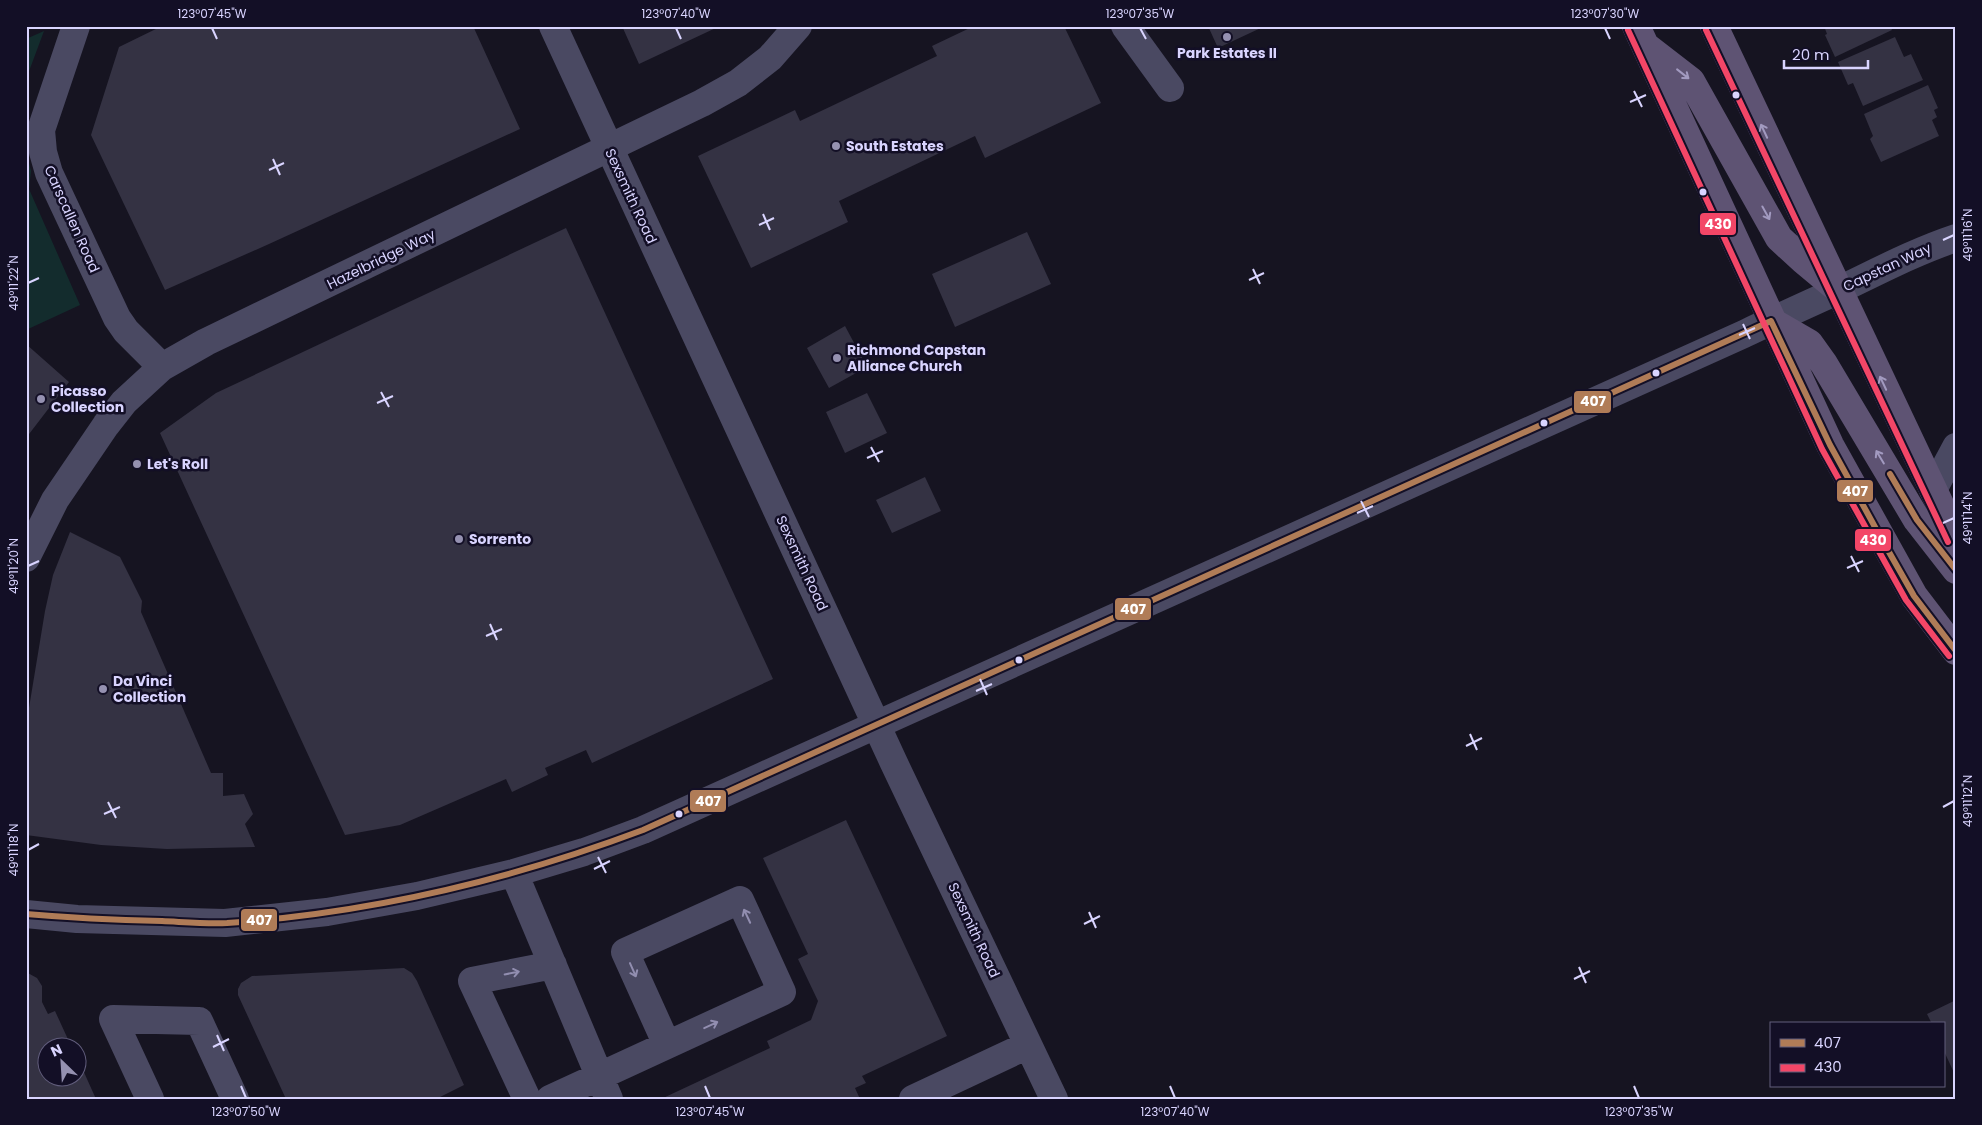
<svg xmlns="http://www.w3.org/2000/svg" width="1982" height="1125" viewBox="0 0 1982 1125" font-family="Poppins,sans-serif">
  <rect width="100%" height="100%" fill="#161421"/>
  <!-- green -->
  <path fill="#132c2d" d="M 44,31 L 28,74 L 26,80 L 26,39 Z
    M 26,151 L 31,171 L 29,189 L 80,305 L 26,330 Z"/>
  <!-- building -->
  <path fill="#343243" d="M 162,26 L 473,26 L 520,129 L 269,244 L 165,290 L 91,135 L 119,47 Z
    M 622,26 L 720,26 L 639,64 Z
    M 974,26 L 1064,26 L 1101,103 L 985,158 L 975,136 L 839,201 L 848,222 L 751,268 L 698,156 L 795,110 L 800,121 L 937,56 L 932,46 Z
    M 1208,26 L 1265,26 L 1218,48 Z
    M 1824,26 L 1890,26 L 1892,30 L 1835,57 L 1825,35 L 1827,34 Z
    M 1895,37 L 1904,57 L 1911,54 L 1923,80 L 1863,106 L 1853,83 L 1848,85 L 1838,62 Z
    M 1928,85 L 1938,108 L 1934,110 L 1937,117 L 1932,120 L 1939,136 L 1881,162 L 1870,139 L 1873,136 L 1864,114 Z
    M 566,228 L 773,679 L 592,763 L 586,750 L 545,768 L 548,775 L 512,792 L 506,779 L 400,825 L 345,835 L 160,433 L 216,393 Z
    M 1027,232 L 1051,284 L 955,327 L 932,274 Z
    M 845,326 L 867,367 L 829,388 L 807,348 Z
    M 26,344 L 69,382 L 26,438 Z
    M 867,393 L 887,433 L 845,453 L 826,412 Z
    M 925,477 L 941,511 L 892,533 L 876,500 Z
    M 70,532 L 120,557 L 142,601 L 141,612 L 211,773 L 223,773 L 223,796 L 244,794 L 253,814 L 245,824 L 255,847 L 167,849 L 101,845 L 26,835 L 26,726 L 45,611 L 53,575 Z
    M 846,820 L 947,1036 L 862,1076 L 866,1083 L 855,1088 L 860,1099 L 661,1099 L 770,1048 L 767,1041 L 811,1020 L 818,1001 L 798,959 L 808,954 L 763,858 Z
    M 404,968 L 412,973 L 417,981 L 464,1085 L 436,1099 L 286,1099 L 238,995 L 238,989 L 241,983 L 252,976 Z
    M 26,972 L 37,978 L 42,986 L 42,1002 L 48,1014 L 55,1011 L 72,1048 L 48,1048 L 48,1078 L 78,1078 L 78,1059 L 96,1099 L 26,1099 Z
    M 1956,1000 L 1956,1077 L 1943,1049 L 1943,1024 L 1932,1024 L 1927,1014 Z"/>
  <g fill="none" stroke-linecap="round" stroke-linejoin="round">
    <!-- minor -->
    <path stroke="#4a4962" stroke-width="28" d="M 76,26 L 41,130 L 43,152 L 49,173 L 117,318 L 126,331 L 162,367
      M 553,26 L 893,761 L 1054,1099
      M 1125,26 L 1170,88
      M 1933,490 L 1956,447
      M 26,558 L 55,500 L 106,425 L 124,402 L 162,367 L 206,342 L 702,103 L 738,83 L 770,58 L 798,26
      M 514,873 L 609,1099
      M 26,914 L 77,919 L 225,923 L 327,912 L 417,896 L 514,873 L 584,852 L 643,830 L 694,807 L 1744,334 C 1775,319 1806,305 1837,291 C 1877,272 1914,252 1956,238
      M 150,1099 L 113,1019 L 199,1021 L 235,1099
      M 527,1099 L 472,981 L 553,965
      M 550,1099 L 782,992 L 740,900 L 625,952 L 667,1045
      M 913,1099 L 1028,1045"/>
    <!-- major -->
    <path stroke="#5e5373" stroke-width="28" d="M 1636,26 L 1830,445 L 1914,596 L 1956,651
      M 1714,26 L 1956,538
      M 1647,47 L 1691,81 L 1779,238 L 1803,260 L 1833,285
      M 1771,321 L 1809,343 L 1824,364 L 1917,520 L 1956,570"/>
    <!-- bus-1 casing -->
    <g stroke="#130f26" stroke-width="10">
      <path id="bus-1" d="M 1771,321 L 1830,445 L 1881,538 L 1914,596 L 1956,651
        M 1890,474 L 1917,520 L 1956,570
        M 26,914 C 72,918 117,920 162,921 C 184,922 206,924 227,923 C 369,913 510,880 643,830 L 1771,321"/>
    </g>
    <!-- bus-2 casing -->
    <g stroke="#130f26" stroke-width="10">
      <path id="bus-2" d="M 1628,30 L 1822,449 L 1906,600 L 1949,656
        M 1706,30 L 1948,542"/>
    </g>
    <!-- bus-1 -->
    <use href="#bus-1" stroke="#b07c57" stroke-width="6"/>
    <!-- bus-2 -->
    <use href="#bus-2" stroke="#f34667" stroke-width="6"/>
  </g>
  <!-- one-way arrows -->
  <defs><path id="oneway-shaft" d="M-6 0H5M1.5-3L5.5 0L1.5 3" fill="none" stroke-width="1.6" stroke-linecap="round" stroke-linejoin="round" transform="scale(1.25)"/></defs>
  <g stroke="#a29ac0">
    <use href="#oneway-shaft" transform="translate(1683 74) rotate(38)"/>
    <use href="#oneway-shaft" transform="translate(1764 131) rotate(-115)"/>
    <use href="#oneway-shaft" transform="translate(1766 213) rotate(61)"/>
    <use href="#oneway-shaft" transform="translate(1883 383) rotate(-115)"/>
    <use href="#oneway-shaft" transform="translate(1880 457) rotate(-121)"/>
  </g>
  <g stroke="#928eb0">
    <use href="#oneway-shaft" transform="translate(747 916) rotate(-115)"/>
    <use href="#oneway-shaft" transform="translate(633 970) rotate(66)"/>
    <use href="#oneway-shaft" transform="translate(512 973) rotate(-11)"/>
    <use href="#oneway-shaft" transform="translate(711 1025) rotate(-25)"/>
  </g>
  <!-- ticks -->
  <path fill="none" stroke="#d9d4ff" stroke-width="2" d="M 212,28 L 217,39M 676,28 L 681,39M 1140,28 L 1146,39M 1605,28 L 1610,39M 1634,91 L 1642,107M 1630,102 L 1646,95M 273,159 L 280,175M 269,170 L 284,163M 763,214 L 770,230M 759,225 L 774,218M 1943,240 L 1954,235M 1253,269 L 1260,284M 1249,280 L 1264,273M 28,283 L 39,278M 1743,324 L 1750,339M 1739,335 L 1755,328M 381,392 L 389,407M 377,403 L 393,396M 871,447 L 879,462M 867,458 L 883,451M 1361,501 L 1369,517M 1357,513 L 1373,506M 1943,523 L 1954,518M 1851,556 L 1859,572M 28,566 L 39,561M 1847,568 L 1863,561M 490,624 L 497,640M 486,636 L 502,629M 980,679 L 987,695M 976,691 L 992,684M 1470,734 L 1477,750M 1466,746 L 1482,738M 108,802 L 116,818M 1943,807 L 1954,801M 104,814 L 120,807M 28,850 L 39,844M 598,857 L 606,873M 594,869 L 610,861M 1089,912 L 1096,928M 1084,924 L 1100,916M 1579,967 L 1586,983M 1574,979 L 1590,971M 217,1035 L 224,1051M 213,1047 L 229,1039M 241,1086 L 246,1098M 705,1086 L 710,1098M 1170,1086 L 1175,1098M 1634,1086 L 1639,1098"/>
  <!-- markers -->
  <g fill="#9591b1" stroke="#130f26" stroke-width="2">
    <circle cx="1227" cy="37" r="5"/>
    <circle cx="836" cy="146" r="5"/>
    <circle cx="837" cy="358" r="5"/>
    <circle cx="41" cy="399" r="5"/>
    <circle cx="137" cy="464" r="5"/>
    <circle cx="459" cy="539" r="5"/>
    <circle cx="103" cy="689" r="5"/>
  </g>
  <g fill="#d9d4ff" stroke="#130f26" stroke-width="2">
    <circle cx="1736" cy="95" r="4.5"/>
    <circle cx="1703" cy="192" r="4.5"/>
    <circle cx="1656" cy="373" r="4.5"/>
    <circle cx="1544" cy="423" r="4.5"/>
    <circle cx="1019" cy="660" r="4.5"/>
    <circle cx="679" cy="814" r="4.5"/>
  </g>
  <g text-anchor="middle" dominant-baseline="central" stroke-width="5" stroke-linejoin="round" paint-order="stroke">
    <!-- poi labels -->
    <g font-size="14" font-weight="bold" fill="#d9d4ff" stroke="#130f26" text-anchor="start">
      <text x="1227" y="53" text-anchor="middle">Park Estates II</text>
      <text x="846" y="146">South Estates</text>
      <text x="847" y="350">Richmond Capstan<tspan x="847" dy="16">Alliance Church</tspan></text>
      <text x="51" y="391">Picasso<tspan x="51" dy="16">Collection</tspan></text>
      <text x="147" y="464">Let's Roll</text>
      <text x="469" y="539">Sorrento</text>
      <text x="113" y="681">Da Vinci<tspan x="113" dy="16">Collection</tspan></text>
    </g>
    <!-- street labels -->
    <g font-size="14" fill="#d9d4ff" stroke="#130f26">
      <text transform="translate(631 196) rotate(65)">Sexsmith Road</text>
      <text transform="translate(72 219) rotate(66)">Carscallen Road</text>
      <text transform="translate(381 259) rotate(-26)">Hazelbridge Way</text>
      <text transform="translate(1887 267) rotate(-25)">Capstan Way</text>
      <text transform="translate(802 563) rotate(65)">Sexsmith Road</text>
      <text transform="translate(974 930) rotate(65)">Sexsmith Road</text>
    </g>
  </g>
  <g stroke="#130f26" stroke-width="2">
    <rect x="1699" y="212" width="38" height="24" rx="5" fill="#f34667"/>
    <rect x="1573" y="390" width="39" height="24" rx="5" fill="#b07c57"/>
    <rect x="1836" y="479" width="38" height="24" rx="5" fill="#b07c57"/>
    <rect x="1854" y="528" width="38" height="24" rx="5" fill="#f34667"/>
    <rect x="1114" y="597" width="38" height="24" rx="5" fill="#b07c57"/>
    <rect x="689" y="789" width="38" height="24" rx="5" fill="#b07c57"/>
    <rect x="240" y="908" width="38" height="24" rx="5" fill="#b07c57"/>
  </g>
  <g font-size="14" text-anchor="middle" font-weight="bold" fill="#fff">
    <text x="1718" y="229">430</text>
    <text x="1593" y="406">407</text>
    <text x="1855" y="496">407</text>
    <text x="1873" y="545">430</text>
    <text x="1133" y="614">407</text>
    <text x="708" y="806">407</text>
    <text x="259" y="925">407</text>
  </g>
  <!-- border -->
  <rect width="1982" height="1125" fill="none" stroke="#130f26" stroke-width="55"/>
  <!-- legend -->
  <rect x="1770" y="1022" width="175" height="65" fill="#130f26" stroke="#625e7d"/>
  <rect x="1780" y="1039" width="25" height="8" fill="#b07c57" stroke="#625e7d"/>
  <text x="1814" y="1048" font-size="15" fill="#d9d4ff">407</text>
  <rect x="1780" y="1064" width="25" height="8" fill="#f34667" stroke="#625e7d"/>
  <text x="1814" y="1072" font-size="15" fill="#d9d4ff">430</text>
  <!-- north arrow -->
  <g transform="translate(62 1062) rotate(335)"><circle r="24" fill="#130f26" stroke="#625e7d"/>
  <path d="M0-4L9 19L0 12L-9 19Z" fill="#9591b1"/>
  <text y="-8" font-size="14" font-weight="bold" text-anchor="middle" fill="#d9d4ff">N</text>
  </g>
  <!-- scale -->
  <path d="M1784 60v8h84v-8" fill="none" stroke="#d9d4ff" stroke-width="2.5"/>
  <text x="1792" y="60" font-size="15" fill="#d9d4ff" stroke="#130f26" stroke-width="4" paint-order="stroke">20 m</text>
  <rect x="28" y="28" width="1926" height="1070" fill="none" stroke="#d9d4ff" stroke-width="2"/>
  <g font-size="12" text-anchor="middle" fill="#d9d4ff">
    <text x="212" y="18">123°07'45"W</text>
    <text x="676" y="18">123°07'40"W</text>
    <text x="1140" y="18">123°07'35"W</text>
    <text x="1605" y="18">123°07'30"W</text>
    <text transform="translate(1968 235) rotate(-90)" y="4">49°11'16"N</text>
    <text transform="translate(14 283) rotate(-90)" y="4">49°11'22"N</text>
    <text transform="translate(1968 518) rotate(-90)" y="4">49°11'14"N</text>
    <text transform="translate(14 566) rotate(-90)" y="4">49°11'20"N</text>
    <text transform="translate(1968 801) rotate(-90)" y="4">49°11'12"N</text>
    <text transform="translate(14 850) rotate(-90)" y="4">49°11'18"N</text>
    <text x="246" y="1116">123°07'50"W</text>
    <text x="710" y="1116">123°07'45"W</text>
    <text x="1175" y="1116">123°07'40"W</text>
    <text x="1639" y="1116">123°07'35"W</text>
  </g>
</svg>
